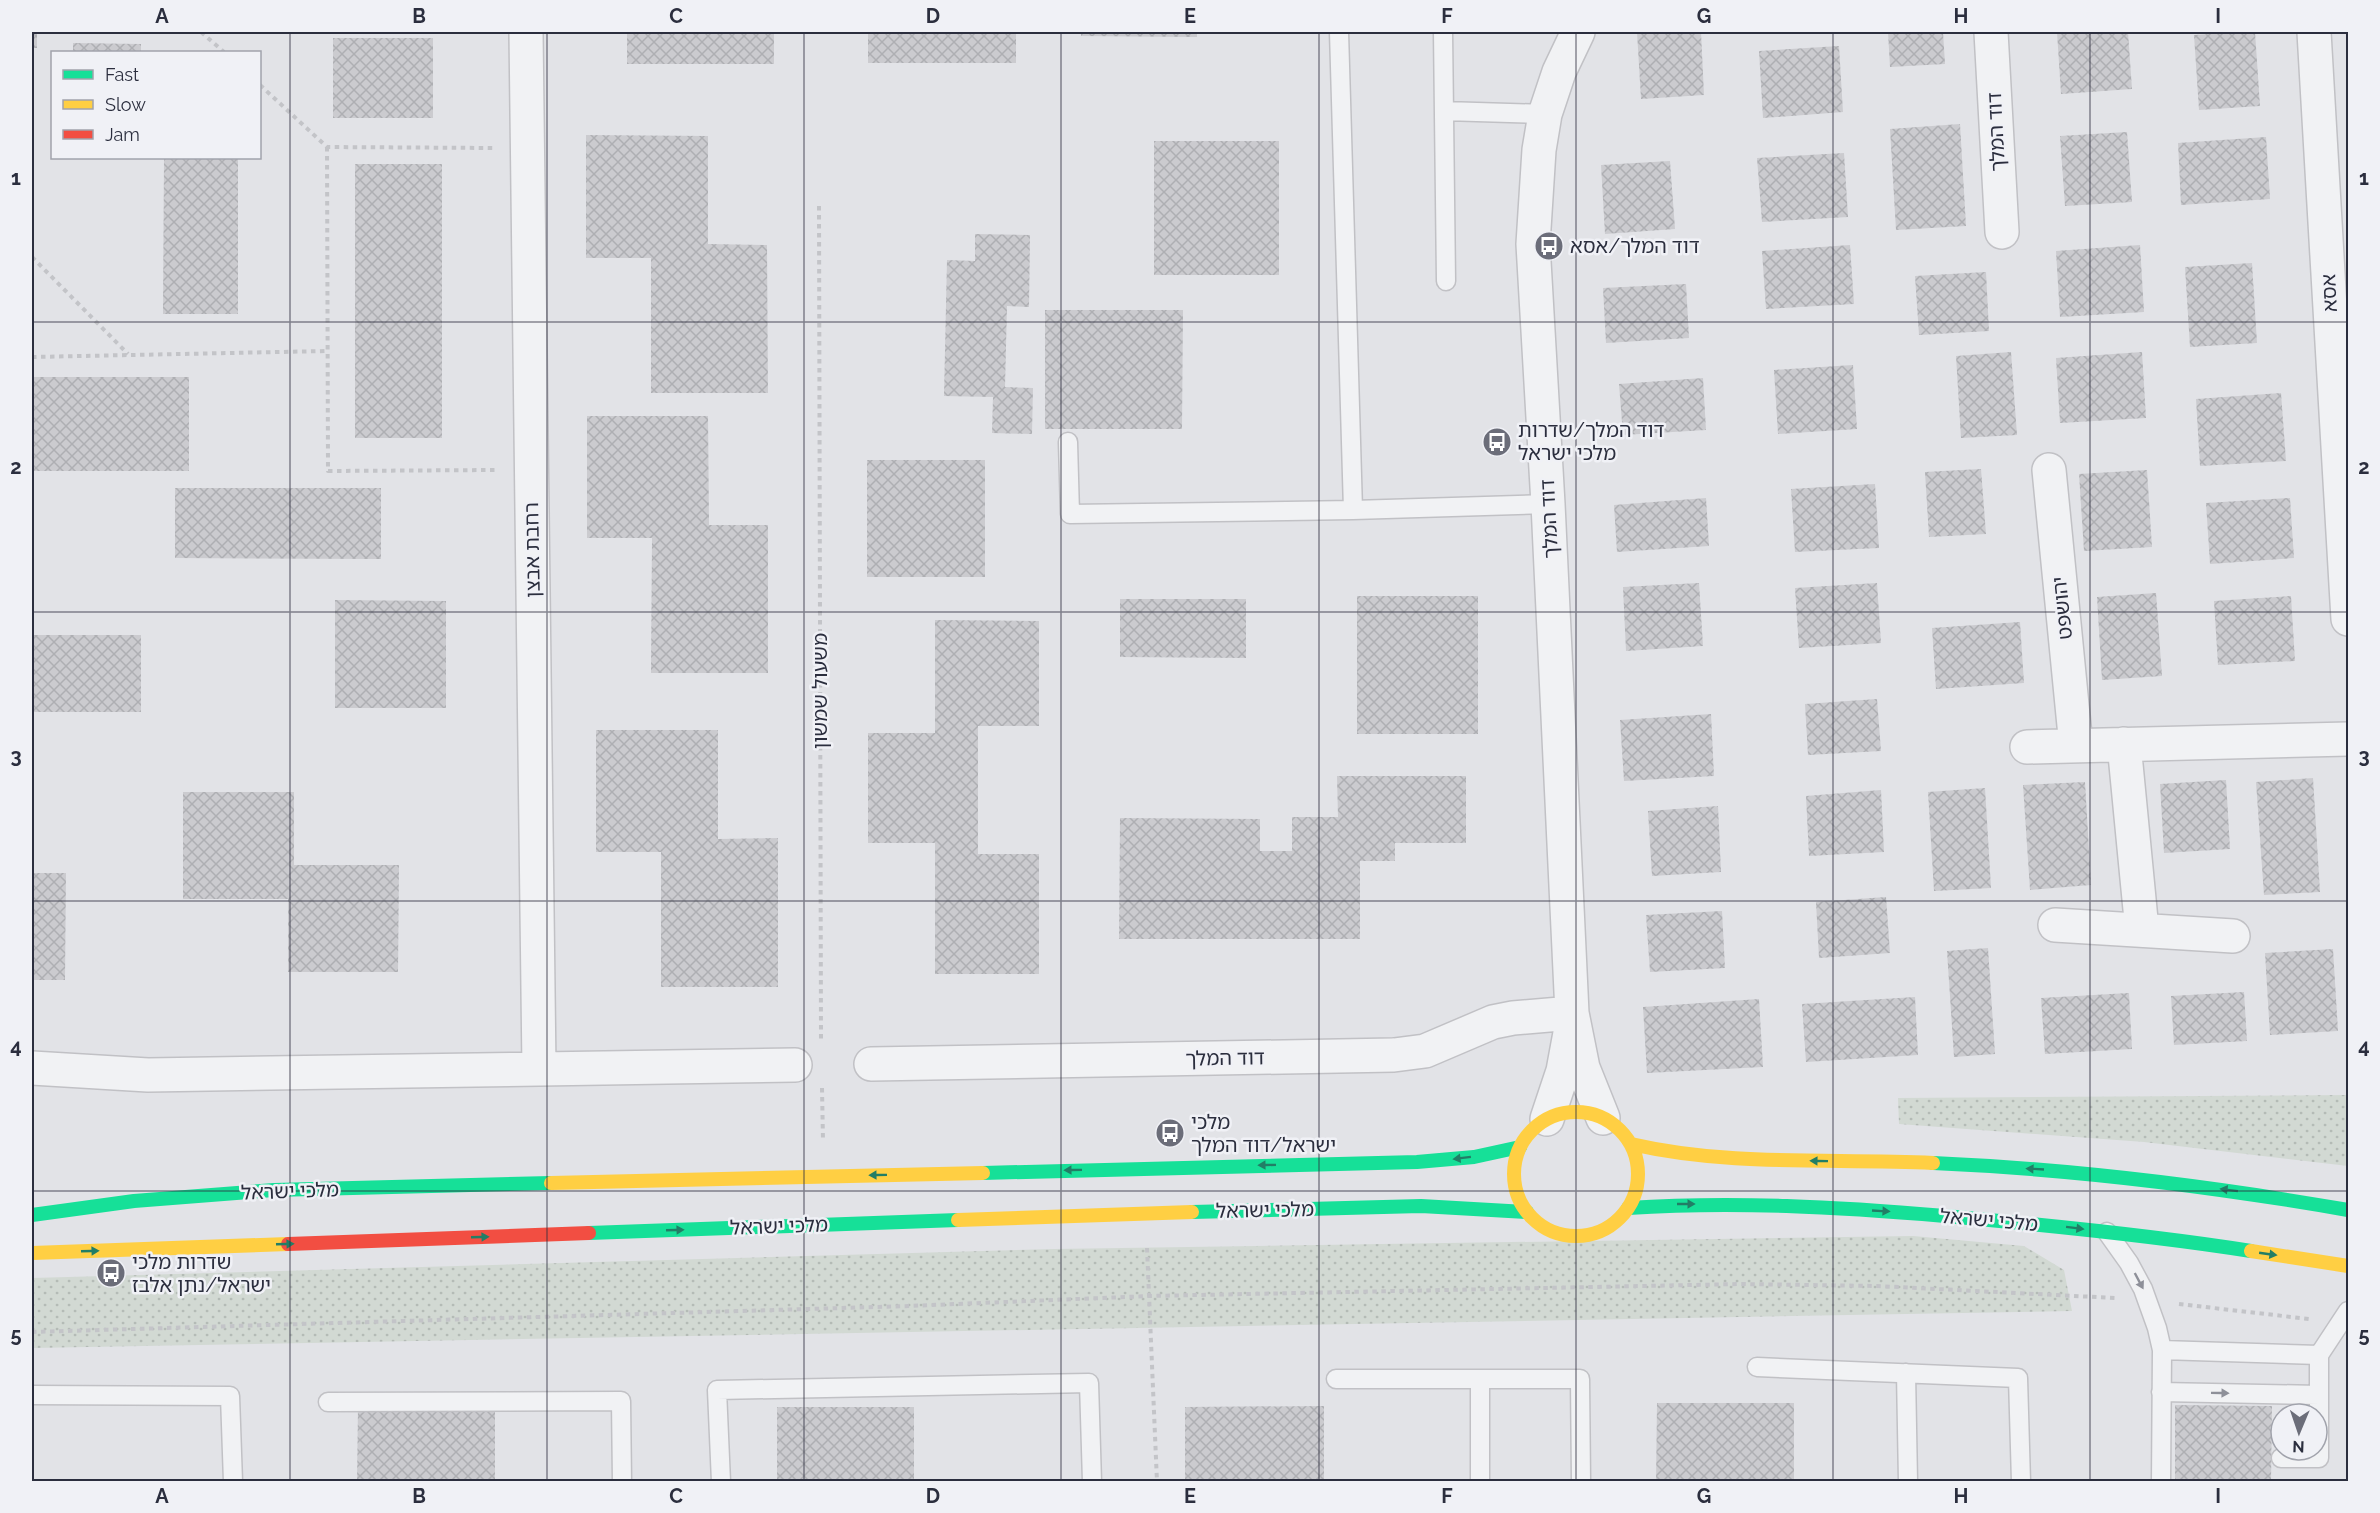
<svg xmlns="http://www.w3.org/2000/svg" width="2380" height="1513" viewBox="0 0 2380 1513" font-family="Raleway,'Noto Sans Hebrew',sans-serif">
  <defs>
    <pattern id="grass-dots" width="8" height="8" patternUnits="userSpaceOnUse" patternTransform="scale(1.5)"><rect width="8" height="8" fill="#d2d9d3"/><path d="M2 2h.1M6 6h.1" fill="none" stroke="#b4bbb6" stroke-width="1.8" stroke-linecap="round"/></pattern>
    <pattern id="building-cross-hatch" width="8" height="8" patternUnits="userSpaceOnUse" patternTransform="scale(1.5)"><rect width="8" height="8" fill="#cbcbcf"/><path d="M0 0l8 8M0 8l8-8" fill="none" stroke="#aeafb3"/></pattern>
  </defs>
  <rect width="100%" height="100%" fill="#e2e3e7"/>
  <!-- grass -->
  <path fill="url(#grass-dots)" d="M 2348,1095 L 2348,1166 L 2144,1142 L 1899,1124 L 1898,1098 Z
    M 1913,1236 L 2024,1246 L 2064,1270 L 2072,1311 L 32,1348 L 32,1278 L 1054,1249 Z"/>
  <!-- building -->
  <path fill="url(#building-cross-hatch)" d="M 32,32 L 37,32 L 37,48 L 32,48 Z
    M 627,32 L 774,32 L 774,64 L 627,64 Z
    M 868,32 L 1016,32 L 1016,63 L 868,63 Z
    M 1081,32 L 1197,32 L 1197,37 L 1081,36 Z
    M 1637,32 L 1701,32 L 1704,95 L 1641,99 Z
    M 1888,32 L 1943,32 L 1945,64 L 1890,67 Z
    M 2057,32 L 2128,32 L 2132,89 L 2061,94 Z
    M 2237,32 L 2255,32 L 2260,106 L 2199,110 L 2194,35 Z
    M 333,38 L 433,38 L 433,118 L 333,118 Z
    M 73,43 L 141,44 L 141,52 L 73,52 Z
    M 1839,46 L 1843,112 L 1763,118 L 1759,51 Z
    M 1960,124 L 1966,226 L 1896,230 L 1890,129 Z
    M 2127,132 L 2132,202 L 2065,206 L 2060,136 Z
    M 586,135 L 708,136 L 708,244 L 767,245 L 768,393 L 651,393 L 651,258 L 586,258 Z
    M 2266,137 L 2270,199 L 2181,205 L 2178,143 Z
    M 1154,141 L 1279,141 L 1279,275 L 1154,275 Z
    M 1844,153 L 1848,217 L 1762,222 L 1757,158 Z
    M 164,158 L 238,158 L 238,314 L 163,314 Z
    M 1670,161 L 1675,229 L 1605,234 L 1601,165 Z
    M 355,164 L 442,164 L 442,438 L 355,438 Z
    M 975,234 L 1030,235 L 1029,307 L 1007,306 L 1005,387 L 1033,388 L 1032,434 L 992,433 L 993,397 L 944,396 L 947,260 L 975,261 Z
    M 1850,245 L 1854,304 L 1766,309 L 1762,251 Z
    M 2140,245 L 2144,312 L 2060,317 L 2056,251 Z
    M 2252,263 L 2257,343 L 2190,347 L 2185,267 Z
    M 1986,272 L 1989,331 L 1919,335 L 1915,276 Z
    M 1686,284 L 1689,338 L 1606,343 L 1603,288 Z
    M 1045,310 L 1183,310 L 1182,429 L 1045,429 Z
    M 2011,352 L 2017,435 L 1961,438 L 1956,356 Z
    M 2142,352 L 2146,418 L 2060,423 L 2056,358 Z
    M 1853,365 L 1857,429 L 1778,434 L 1774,370 Z
    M 32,377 L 189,377 L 189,471 L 32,471 Z
    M 1703,378 L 1706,430 L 1623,435 L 1619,384 Z
    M 2281,393 L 2286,461 L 2200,466 L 2196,399 Z
    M 587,416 L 708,416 L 709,525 L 768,525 L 768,673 L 651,673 L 652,538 L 587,538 Z
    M 867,460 L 985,460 L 985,577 L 867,577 Z
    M 1981,469 L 1986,534 L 1929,537 L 1925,472 Z
    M 2147,470 L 2152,547 L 2084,551 L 2079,474 Z
    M 1875,484 L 1879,548 L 1795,552 L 1791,489 Z
    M 175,488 L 381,488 L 381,559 L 175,558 Z
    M 1706,498 L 1709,546 L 1617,552 L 1614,505 Z
    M 2290,498 L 2294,558 L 2210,564 L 2206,503 Z
    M 1699,583 L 1703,646 L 1626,651 L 1623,587 Z
    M 1877,583 L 1881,643 L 1799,648 L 1795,588 Z
    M 2156,593 L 2162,676 L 2102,680 L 2097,597 Z
    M 1357,596 L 1478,596 L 1478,734 L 1357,734 Z
    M 2291,596 L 2295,661 L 2218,665 L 2214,601 Z
    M 1120,599 L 1246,599 L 1246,658 L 1120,657 Z
    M 335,600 L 446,601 L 446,708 L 335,708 Z
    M 935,620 L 1039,621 L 1039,726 L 978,726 L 978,854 L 1039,854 L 1039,974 L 935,974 L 935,843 L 868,843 L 868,733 L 935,733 Z
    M 2020,622 L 2024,683 L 1936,689 L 1932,628 Z
    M 32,635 L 141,635 L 141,712 L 32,712 Z
    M 1877,699 L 1881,751 L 1808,755 L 1805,704 Z
    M 1711,714 L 1714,776 L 1624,781 L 1620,720 Z
    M 596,730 L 718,730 L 718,839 L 778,838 L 778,987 L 661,987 L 661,852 L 596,852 Z
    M 1337,776 L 1466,776 L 1466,843 L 1395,843 L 1395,861 L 1360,861 L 1360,939 L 1119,939 L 1120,818 L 1260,819 L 1260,851 L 1292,851 L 1292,817 L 1338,817 Z
    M 2313,778 L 2320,892 L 2264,895 L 2256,782 Z
    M 2226,780 L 2230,849 L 2164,853 L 2160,784 Z
    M 2085,782 L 2091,885 L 2030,890 L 2023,785 Z
    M 1985,788 L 1991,888 L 1934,891 L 1928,792 Z
    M 1881,790 L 1884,852 L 1809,856 L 1806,796 Z
    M 183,792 L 294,792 L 294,865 L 399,865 L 398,972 L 288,972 L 288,899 L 183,899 Z
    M 1718,806 L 1721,872 L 1652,876 L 1648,811 Z
    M 32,873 L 66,873 L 65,980 L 32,980 Z
    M 1886,897 L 1890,953 L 1819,958 L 1816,902 Z
    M 1722,911 L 1725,968 L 1650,972 L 1646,915 Z
    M 1988,948 L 1995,1054 L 1954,1057 L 1947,951 Z
    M 2333,949 L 2338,1031 L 2270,1035 L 2265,953 Z
    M 2244,992 L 2247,1041 L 2174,1045 L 2171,996 Z
    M 2129,993 L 2132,1049 L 2045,1054 L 2041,998 Z
    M 1915,997 L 1918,1055 L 1806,1062 L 1802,1004 Z
    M 1759,999 L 1763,1067 L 1647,1073 L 1643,1007 Z
    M 1657,1403 L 1794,1403 L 1794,1482 L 1656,1482 Z
    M 2175,1405 L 2272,1406 L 2271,1482 L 2175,1482 Z
    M 358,1406 L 495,1407 L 495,1482 L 357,1482 Z
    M 1324,1406 L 1324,1482 L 1185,1482 L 1185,1407 Z
    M 777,1407 L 914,1407 L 914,1482 L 777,1482 Z"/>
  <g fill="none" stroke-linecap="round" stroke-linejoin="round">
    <!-- lane casing -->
    <g stroke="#c1c1c5" stroke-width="21">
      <path id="lane" d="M 1339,32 L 1353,510
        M 1443,32 L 1446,281
        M 1444,111 L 1545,114
        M 1068,442 L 1070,514 L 1353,510 L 1548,504
        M 2107,1232 L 2129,1263 L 2143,1289 L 2157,1328 L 2162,1350 L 2161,1482
        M 2162,1350 L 2319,1355
        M 1757,1367 L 2018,1378 L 2021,1482
        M 1906,1373 L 1908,1482
        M 1336,1379 L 1580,1379 L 1581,1482
        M 2161,1392 L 2319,1395
        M 32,1395 L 230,1396 L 233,1482
        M 328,1402 L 621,1401 L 622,1482
        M 2281,1458 L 2319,1458 L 2319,1355 L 2348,1311
        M 721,1482 L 717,1390 L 1089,1383 L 1092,1482
        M 1480,1482 L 1480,1379"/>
    </g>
    <!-- street casing -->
    <g stroke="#c1c1c5" stroke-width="36">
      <path id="street" d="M 526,32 L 539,1069
        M 1578,32 L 1559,72 L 1545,114 L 1539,150 L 1533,244 L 1548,504 L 1572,1013 L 1583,1068 L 1603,1118
        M 1991,32 L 2002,232
        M 2314,32 L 2348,619
        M 2049,470 L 2076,746
        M 2124,744 L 2142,930
        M 2027,747 L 2348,739
        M 2055,925 L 2233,936
        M 871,1064 L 1394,1055 L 1425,1051 L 1493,1022 L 1513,1018 L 1572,1013
        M 32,1068 L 148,1075 L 795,1065
        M 1547,1119 L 1563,1071 L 1570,1033"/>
    </g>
    <!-- path -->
    <path stroke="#c3c4c8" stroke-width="4" stroke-dasharray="4.5 4.5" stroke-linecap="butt" d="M 201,32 L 224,52
      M 260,85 L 327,147 L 493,148
      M 327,147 L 328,471 L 497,470
      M 819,206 L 821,1039
      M 32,257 L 128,354
      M 32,357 L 328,351
      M 822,1088 L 823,1141
      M 1147,1248 L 1157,1482
      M 2179,1304 L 2309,1319
      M 32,1332 L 909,1306 L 1149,1296 L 1741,1284 L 1877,1286 L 2115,1298"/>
    <!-- lane -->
    <use href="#lane" stroke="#f1f2f4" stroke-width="18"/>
    <!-- street -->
    <use href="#street" stroke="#f1f2f4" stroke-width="33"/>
    <!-- fast -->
    <path stroke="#16e098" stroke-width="14" d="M 1933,1163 C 2072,1169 2210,1186 2348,1210
      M 983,1173 L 1417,1162 L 1474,1157 L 1520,1147
      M 1628,1208 C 1734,1201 1839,1207 1945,1216 C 2047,1225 2149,1235 2251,1251
      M 1192,1212 L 1421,1206 L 1527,1212
      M 32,1215 L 134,1201 L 274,1190 L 551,1183
      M 589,1233 L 958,1220"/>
    <!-- slow -->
    <path stroke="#ffcf43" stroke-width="14" d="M1514 1174a62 62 0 1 1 124 0a62 62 0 1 1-124 0Z
      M 1631,1144 C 1731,1167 1831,1158 1933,1163
      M 551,1183 L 983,1173
      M 958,1220 L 1192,1212
      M 2251,1251 L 2348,1266
      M 32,1253 L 288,1244"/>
    <!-- jam -->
    <path stroke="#f24e42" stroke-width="14" d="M 288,1244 L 589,1233"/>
  </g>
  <!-- one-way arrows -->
  <defs><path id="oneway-solid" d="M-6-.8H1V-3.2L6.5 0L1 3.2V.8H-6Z" transform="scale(1.5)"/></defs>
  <g fill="#227e66">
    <use href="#oneway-solid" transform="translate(1462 1158) rotate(173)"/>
    <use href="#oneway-solid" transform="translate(1819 1161) rotate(-179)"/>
    <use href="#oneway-solid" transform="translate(1267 1165) rotate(179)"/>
    <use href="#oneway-solid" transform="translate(2035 1169) rotate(-177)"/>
    <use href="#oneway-solid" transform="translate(1073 1170) rotate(179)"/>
    <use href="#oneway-solid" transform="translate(878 1175) rotate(179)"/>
    <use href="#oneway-solid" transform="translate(2229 1190) rotate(-173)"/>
    <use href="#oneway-solid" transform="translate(1686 1204)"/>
    <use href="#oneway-solid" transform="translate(1881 1211) rotate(3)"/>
    <use href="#oneway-solid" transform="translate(2075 1228) rotate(7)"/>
    <use href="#oneway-solid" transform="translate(675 1230) rotate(-2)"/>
    <use href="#oneway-solid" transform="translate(480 1237) rotate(-2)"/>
    <use href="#oneway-solid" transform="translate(285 1244) rotate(-2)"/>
    <use href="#oneway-solid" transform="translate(90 1251) rotate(-2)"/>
    <use href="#oneway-solid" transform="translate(2268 1254) rotate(8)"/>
  </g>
  <g fill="#8e9099">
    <use href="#oneway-solid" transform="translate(2139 1281) rotate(62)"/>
    <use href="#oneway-solid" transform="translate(2220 1393) rotate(1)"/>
  </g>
  <!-- grid -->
  <path fill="none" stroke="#2b2e3e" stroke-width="1.5" stroke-opacity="0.55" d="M 290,32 L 290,1482M 547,32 L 547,1482M 804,32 L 804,1482M 1061,32 L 1061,1482M 1319,32 L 1319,1482M 1576,32 L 1576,1482M 1833,32 L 1833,1482M 2090,32 L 2090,1482M 32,322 L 2348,322M 32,612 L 2348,612M 32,901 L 2348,901M 32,1191 L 2348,1191"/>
  <!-- icons -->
  <defs>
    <g id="bus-disc" transform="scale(1.5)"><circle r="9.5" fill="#6b6d79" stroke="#f0f1f6"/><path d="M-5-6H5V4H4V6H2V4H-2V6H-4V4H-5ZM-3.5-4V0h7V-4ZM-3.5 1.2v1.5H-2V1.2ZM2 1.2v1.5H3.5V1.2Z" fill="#fff"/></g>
  </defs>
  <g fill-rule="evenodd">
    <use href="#bus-disc" x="1549" y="246"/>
    <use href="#bus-disc" x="1497" y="442"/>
    <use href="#bus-disc" x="1170" y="1133"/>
    <use href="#bus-disc" x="111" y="1273"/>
  </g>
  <g text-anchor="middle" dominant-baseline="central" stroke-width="5" stroke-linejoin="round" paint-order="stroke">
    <!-- street labels -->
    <g font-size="20" fill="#2b2e3e" stroke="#f0f1f6">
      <text transform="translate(1996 132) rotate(-93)">דוד המלך</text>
      <text transform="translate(2329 293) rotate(-93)">אסא</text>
      <text transform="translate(1549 519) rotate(-93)">דוד המלך</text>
      <text transform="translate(532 550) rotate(-91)">רחבת אבצן</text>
      <text transform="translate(2062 608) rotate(-96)">יהושפט</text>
      <text transform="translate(820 691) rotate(-90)">משעול שמשון</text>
      <text transform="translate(1225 1058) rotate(-1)">דוד המלך</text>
      <text transform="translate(290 1191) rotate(-2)">מלכי ישראל</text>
      <text transform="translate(1265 1210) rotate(-1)">מלכי ישראל</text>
      <text transform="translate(1989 1220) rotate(5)">מלכי ישראל</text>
      <text transform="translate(779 1226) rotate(-2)">מלכי ישראל</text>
    </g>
    <!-- poi labels -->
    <g font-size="20" fill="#2b2e3e" stroke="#f0f1f6" text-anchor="start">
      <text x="1570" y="246">דוד המלך/אסא</text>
      <text x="1518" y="430">דוד המלך/שדרות<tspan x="1518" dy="23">מלכי ישראל</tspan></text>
      <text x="1191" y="1122">מלכי<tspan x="1191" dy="23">ישראל/דוד המלך</tspan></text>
      <text x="132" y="1262">שדרות מלכי<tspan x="132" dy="23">ישראל/נתן אלבז</tspan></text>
    </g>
  </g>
  <!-- border -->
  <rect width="2380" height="1513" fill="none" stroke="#f0f1f6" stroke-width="66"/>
  <!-- legend -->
  <rect x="51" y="51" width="210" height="108" fill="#f0f1f6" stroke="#a1a3ac" stroke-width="1.5"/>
  <rect x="63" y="70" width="30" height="9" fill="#16e098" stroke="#a1a3ac" stroke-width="1.5"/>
  <text x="105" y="81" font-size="18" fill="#2b2e3e">Fast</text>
  <rect x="63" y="100" width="30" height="9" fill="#ffcf43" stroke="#a1a3ac" stroke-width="1.5"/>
  <text x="105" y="111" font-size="18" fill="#2b2e3e">Slow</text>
  <rect x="63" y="130" width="30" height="9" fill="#f24e42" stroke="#a1a3ac" stroke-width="1.5"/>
  <text x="105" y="141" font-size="18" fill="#2b2e3e">Jam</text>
  <!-- north arrow -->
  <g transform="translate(2299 1432) rotate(182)"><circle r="28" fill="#f0f1f6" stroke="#a1a3ac" stroke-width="1.5"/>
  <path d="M0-4.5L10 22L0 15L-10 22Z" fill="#6b6d79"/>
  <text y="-9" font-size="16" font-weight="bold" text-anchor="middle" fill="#2b2e3e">N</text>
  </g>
  <rect x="33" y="33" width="2314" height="1447" fill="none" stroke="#2b2e3e" stroke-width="2"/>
  <g font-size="20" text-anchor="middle" font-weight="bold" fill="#2b2e3e">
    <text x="162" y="23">A</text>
    <text x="419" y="23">B</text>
    <text x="676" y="23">C</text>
    <text x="933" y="23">D</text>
    <text x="1190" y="23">E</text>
    <text x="1447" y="23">F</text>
    <text x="1704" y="23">G</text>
    <text x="1961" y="23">H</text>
    <text x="2218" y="23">I</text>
    <text x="16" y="185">1</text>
    <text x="2364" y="185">1</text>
    <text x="16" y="474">2</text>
    <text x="2364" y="474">2</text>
    <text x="16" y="763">3</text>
    <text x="2364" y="763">3</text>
    <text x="16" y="1053">4</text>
    <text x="2364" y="1053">4</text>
    <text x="16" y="1342">5</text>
    <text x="2364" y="1342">5</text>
    <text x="162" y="1503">A</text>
    <text x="419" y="1503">B</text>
    <text x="676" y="1503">C</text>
    <text x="933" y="1503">D</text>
    <text x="1190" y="1503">E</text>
    <text x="1447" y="1503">F</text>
    <text x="1704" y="1503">G</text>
    <text x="1961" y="1503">H</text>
    <text x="2218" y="1503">I</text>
  </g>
</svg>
